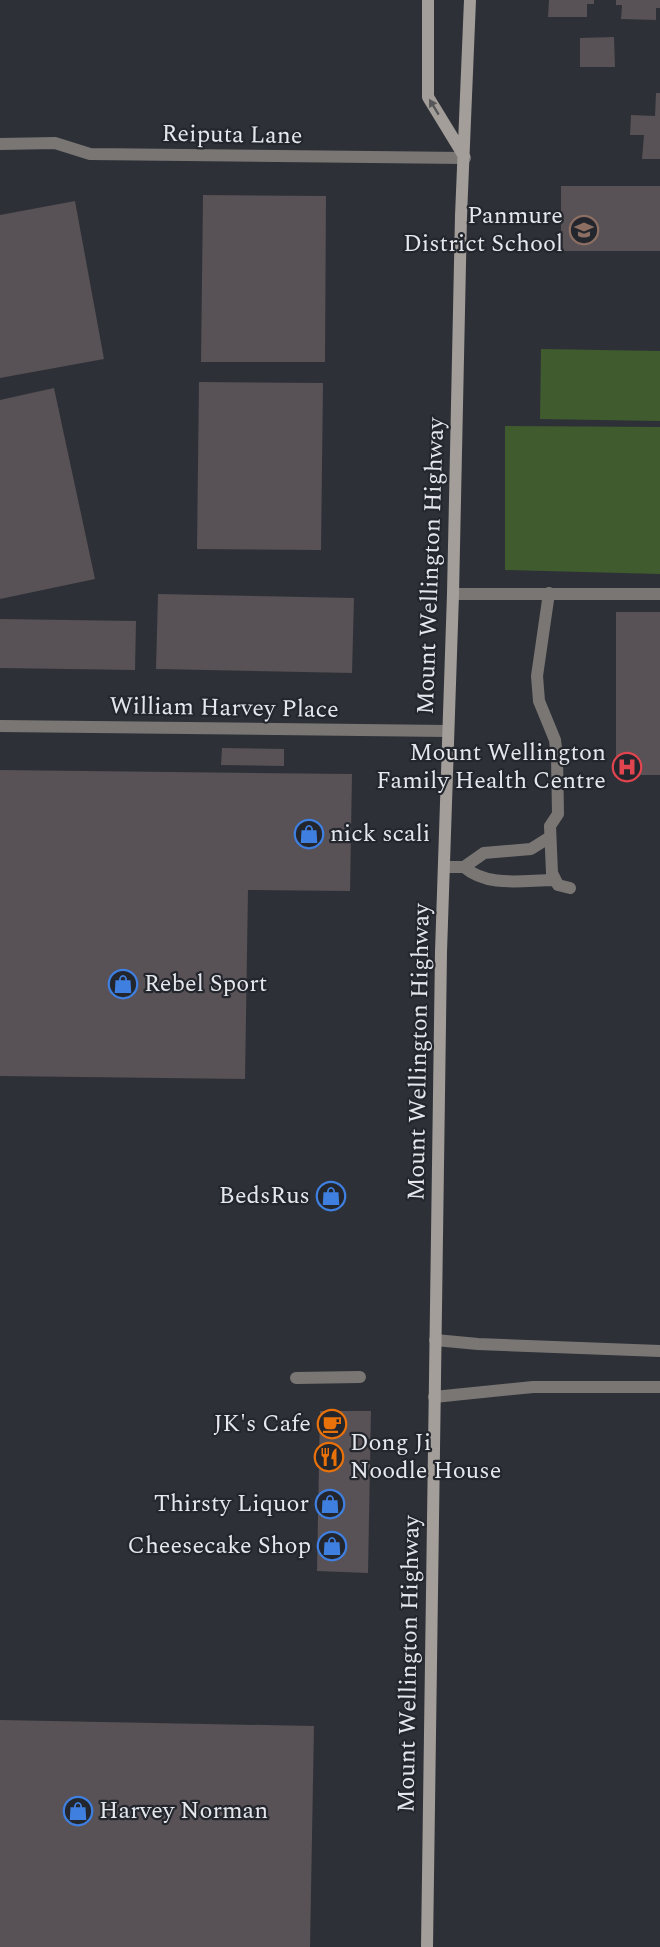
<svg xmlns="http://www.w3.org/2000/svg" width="660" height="1947" viewBox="0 0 660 1947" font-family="Spectral,serif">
  <rect width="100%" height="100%" fill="#2d3137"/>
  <!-- grass -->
  <path fill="#405b2e" d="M 541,349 L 660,351 L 660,421 L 540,419 Z
    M 505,426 L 660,427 L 660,574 L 505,570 Z"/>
  <!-- building -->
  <path fill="#585155" d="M 549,0 L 594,0 L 594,4 L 587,4 L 587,17 L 548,17 Z
    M 616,0 L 660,0 L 660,8 L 656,8 L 656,20 L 621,19 L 622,5 L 616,5 Z
    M 614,37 L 615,67 L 580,67 L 580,38 Z
    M 656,93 L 660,93 L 660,159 L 642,159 L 644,135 L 630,135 L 631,115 L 655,116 Z
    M 561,186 L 660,186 L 660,251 L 561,251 Z
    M 203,195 L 326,196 L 325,362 L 201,362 Z
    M 75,201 L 104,359 L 0,378 L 0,215 Z
    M 199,382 L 323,383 L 321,550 L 197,549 Z
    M 54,388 L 95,579 L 0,599 L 0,400 Z
    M 158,594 L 354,598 L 352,673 L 156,669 Z
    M 616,612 L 660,612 L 660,775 L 616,775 Z
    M 0,619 L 136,621 L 135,670 L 0,668 Z
    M 222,748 L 284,749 L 284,766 L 221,765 Z
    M 0,770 L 352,774 L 350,891 L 248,890 L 245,1079 L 0,1076 Z
    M 320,1411 L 371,1411 L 368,1573 L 317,1571 Z
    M 0,1720 L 314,1726 L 310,1947 L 0,1947 Z"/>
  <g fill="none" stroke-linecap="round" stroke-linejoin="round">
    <!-- service -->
    <path stroke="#7a7674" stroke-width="12" d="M 549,593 L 537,676 L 539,701 L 555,740 L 557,757 L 558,814 L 550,826 L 552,873 L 558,885 L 570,888
      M 453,594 L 660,594
      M 445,867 L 464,867 L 484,853 L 531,849 L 550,837
      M 464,867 C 488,888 524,880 554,880
      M 435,1340 L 478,1344 L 660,1351
      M 296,1378 L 360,1377
      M 434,1397 L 533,1387 L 660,1387"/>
    <!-- minor -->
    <path stroke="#7a7674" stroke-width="12" d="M 0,144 L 55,143 L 90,154 L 465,158
      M 0,726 L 447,731"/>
    <!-- secondary -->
    <path stroke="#a49e9a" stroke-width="12" d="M 428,0 L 428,97 L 464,156
      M 427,1947 L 441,952 L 453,594 L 461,216 L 470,0"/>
  </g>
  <!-- one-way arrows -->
  <defs><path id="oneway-solid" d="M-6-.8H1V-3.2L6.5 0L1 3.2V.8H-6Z" transform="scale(1.5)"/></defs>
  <use fill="#575759" href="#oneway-solid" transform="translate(434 107) rotate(-121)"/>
  <!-- icons -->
  <defs>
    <g id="school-ring" transform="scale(1.5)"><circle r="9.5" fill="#23272d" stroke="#8d6e63" stroke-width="1.5"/><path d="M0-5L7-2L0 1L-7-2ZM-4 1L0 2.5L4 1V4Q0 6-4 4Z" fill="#8d6e63"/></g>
    <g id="hospital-ring" transform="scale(1.5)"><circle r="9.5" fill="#23272d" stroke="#e0444e" stroke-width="1.5"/><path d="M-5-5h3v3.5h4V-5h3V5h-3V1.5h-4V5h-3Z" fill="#e0444e"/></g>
    <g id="shop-ring" transform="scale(1.5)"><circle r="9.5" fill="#23272d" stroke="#3f7fe0" stroke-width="1.5"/><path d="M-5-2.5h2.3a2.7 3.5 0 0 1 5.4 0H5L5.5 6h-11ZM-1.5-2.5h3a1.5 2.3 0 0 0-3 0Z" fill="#3f7fe0"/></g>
    <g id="cafe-ring" transform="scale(1.5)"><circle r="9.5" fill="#23272d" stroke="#e8710a" stroke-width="1.5"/><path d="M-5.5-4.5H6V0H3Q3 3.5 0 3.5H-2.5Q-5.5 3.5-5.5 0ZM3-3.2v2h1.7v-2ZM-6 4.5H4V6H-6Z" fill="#e8710a"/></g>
    <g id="restaurant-ring" transform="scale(1.5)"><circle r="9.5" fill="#23272d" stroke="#e8710a" stroke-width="1.5"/><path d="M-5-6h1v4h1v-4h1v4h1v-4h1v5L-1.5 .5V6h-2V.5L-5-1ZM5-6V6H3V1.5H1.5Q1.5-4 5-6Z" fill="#e8710a"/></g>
  </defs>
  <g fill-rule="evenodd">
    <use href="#school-ring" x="584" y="230"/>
    <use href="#hospital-ring" x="627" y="767"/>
    <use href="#shop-ring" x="309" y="834"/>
    <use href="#shop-ring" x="123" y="984"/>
    <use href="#shop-ring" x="331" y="1196"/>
    <use href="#cafe-ring" x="332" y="1424"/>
    <use href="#restaurant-ring" x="329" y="1457"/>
    <use href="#shop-ring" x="330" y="1504"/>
    <use href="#shop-ring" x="332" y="1546"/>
    <use href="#shop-ring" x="78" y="1811"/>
  </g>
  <g text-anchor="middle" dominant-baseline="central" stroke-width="4.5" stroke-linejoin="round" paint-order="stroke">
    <!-- street labels -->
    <g font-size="24" fill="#e5e7ec" stroke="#23272d">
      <text transform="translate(232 135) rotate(1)">Reiputa Lane</text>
      <text transform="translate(431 566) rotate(-88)">Mount Wellington Highway</text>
      <text transform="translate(224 708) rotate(1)">William Harvey Place</text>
      <text transform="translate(419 1052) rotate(-89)">Mount Wellington Highway</text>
      <text transform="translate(409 1664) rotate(-89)">Mount Wellington Highway</text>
    </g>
    <!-- poi labels -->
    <g font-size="24" fill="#e5e7ec" stroke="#23272d" text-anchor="end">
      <text x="563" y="216">Panmure<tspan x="563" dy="28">District School</tspan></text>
      <text x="606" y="753">Mount Wellington<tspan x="606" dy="28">Family Health Centre</tspan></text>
      <text x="330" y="834" text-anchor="start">nick scali</text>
      <text x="144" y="984" text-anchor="start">Rebel Sport</text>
      <text x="310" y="1196">BedsRus</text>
      <text x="311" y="1424">JK's Cafe</text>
      <text x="350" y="1443" text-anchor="start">Dong Ji<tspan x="350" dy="28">Noodle House</tspan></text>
      <text x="309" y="1504">Thirsty Liquor</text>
      <text x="311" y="1546">Cheesecake Shop</text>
      <text x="99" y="1811" text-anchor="start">Harvey Norman</text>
    </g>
  </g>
</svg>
